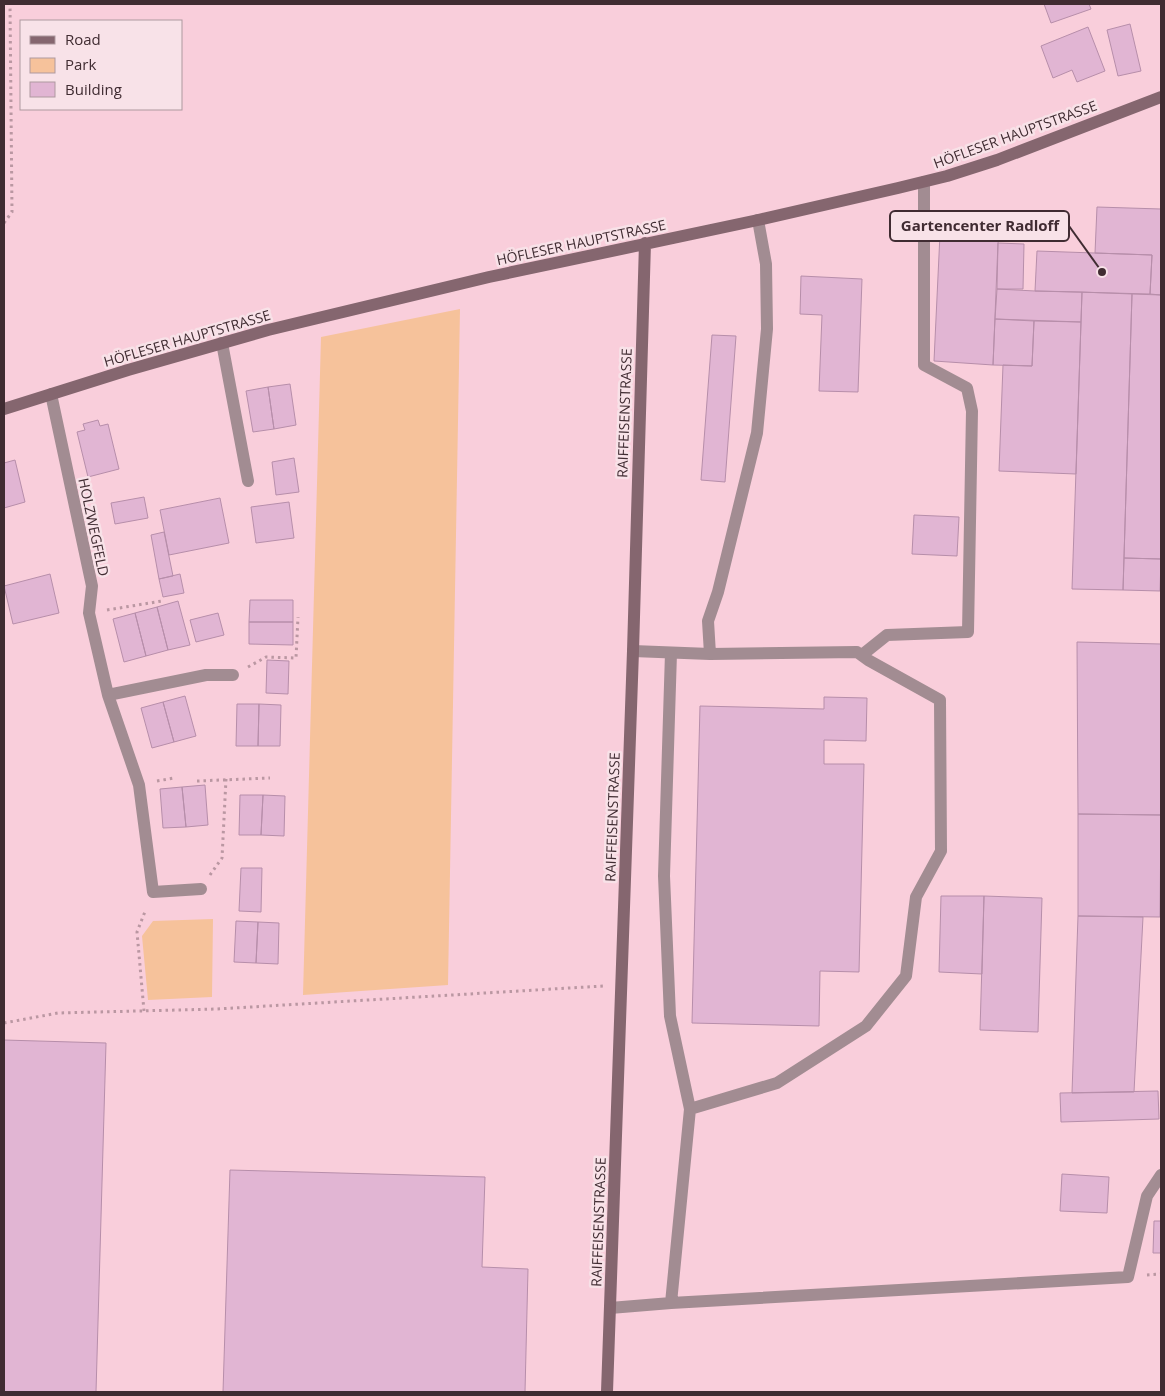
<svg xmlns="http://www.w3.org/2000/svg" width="1165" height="1396" viewBox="0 0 1165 1396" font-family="'Open Sans',sans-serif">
  <rect width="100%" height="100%" fill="#f9cedb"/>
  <!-- green -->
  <path fill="#f6c29b" d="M 460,309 L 448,985 L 303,995 L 321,337 Z
    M 213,919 L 212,997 L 148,1000 L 142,936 L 153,921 Z"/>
  <!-- building -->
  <path fill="#e1b5d3" stroke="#b78eaa" d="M 1044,4 L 1089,4 L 1091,9 L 1051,23 Z
    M 1130,24 L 1141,71 L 1118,76 L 1107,30 Z
    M 1088,27 L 1105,71 L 1077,82 L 1072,70 L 1053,78 L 1041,46 Z
    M 1097,207 L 1161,209 L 1161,295 L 1150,294 L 1152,255 L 1095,253 Z
    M 940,234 L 999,237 L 998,243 L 993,365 L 934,361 Z
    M 998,243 L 1024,244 L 1023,289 L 997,289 Z
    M 1037,251 L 1152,255 L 1150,294 L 1035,291 Z
    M 801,276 L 862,279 L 858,392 L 819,391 L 822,315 L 800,314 Z
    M 997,289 L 1035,291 L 1082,292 L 1081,322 L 995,319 Z
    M 1082,292 L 1132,294 L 1123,590 L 1072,589 Z
    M 1132,294 L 1161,295 L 1161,559 L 1124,558 Z
    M 995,319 L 1034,321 L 1032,366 L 993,365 Z
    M 1034,321 L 1081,322 L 1076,474 L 999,471 L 1003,365 L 1032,366 Z
    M 712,335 L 736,336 L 725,482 L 701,480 Z
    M 290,384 L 296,425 L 274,429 L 268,387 Z
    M 268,387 L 274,429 L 253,432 L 246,391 Z
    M 98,420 L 100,426 L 108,424 L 119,469 L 88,477 L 77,432 L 85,430 L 83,424 Z
    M 294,458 L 299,492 L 276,495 L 272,462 Z
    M 15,460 L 25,502 L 4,508 L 4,463 Z
    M 144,497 L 148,518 L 115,524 L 111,503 Z
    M 220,498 L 229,543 L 169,555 L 160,510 Z
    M 289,502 L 294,538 L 256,543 L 251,507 Z
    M 914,515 L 959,517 L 957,556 L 912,554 Z
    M 164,532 L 173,576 L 159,579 L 151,535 Z
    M 1124,558 L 1161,559 L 1160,591 L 1123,590 Z
    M 50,574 L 59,613 L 13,624 L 4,586 Z
    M 180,574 L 184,593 L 163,597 L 159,579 Z
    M 250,600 L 293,600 L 293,622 L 249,622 Z
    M 178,601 L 190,645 L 168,650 L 157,607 Z
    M 157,607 L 168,650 L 146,656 L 135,613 Z
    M 135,613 L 146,656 L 124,662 L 113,619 Z
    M 218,613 L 224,635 L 196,642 L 190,620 Z
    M 249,622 L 293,622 L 293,645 L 249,644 Z
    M 1077,642 L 1161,644 L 1161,815 L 1078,814 Z
    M 267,660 L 289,661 L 288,694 L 266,693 Z
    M 185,696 L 196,736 L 174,742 L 163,702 Z
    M 824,697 L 867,698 L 866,741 L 824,740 L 824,764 L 864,764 L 859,972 L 820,971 L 819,1026 L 692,1023 L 700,706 L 824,709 Z
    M 163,702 L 174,742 L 152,748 L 141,708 Z
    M 237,704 L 259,704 L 258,746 L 236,746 Z
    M 259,704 L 281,705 L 280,746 L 258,746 Z
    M 205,785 L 208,825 L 186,827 L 182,787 Z
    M 182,787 L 186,827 L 163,828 L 160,789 Z
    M 240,795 L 263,795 L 261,835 L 239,835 Z
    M 263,795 L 285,796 L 284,836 L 261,835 Z
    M 1078,814 L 1161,815 L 1160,917 L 1078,916 Z
    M 241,868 L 262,868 L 261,912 L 239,911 Z
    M 941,896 L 984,896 L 982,974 L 939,972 Z
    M 984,896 L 1042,898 L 1038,1032 L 980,1030 Z
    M 1078,916 L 1143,917 L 1134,1092 L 1072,1093 Z
    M 236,921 L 258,922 L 256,963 L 234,962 Z
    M 258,922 L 279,923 L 278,964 L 256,963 Z
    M 4,1040 L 106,1043 L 96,1392 L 4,1392 Z
    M 1158,1091 L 1159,1119 L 1061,1122 L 1060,1093 Z
    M 230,1170 L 485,1177 L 482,1267 L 528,1269 L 525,1392 L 223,1392 Z
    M 1062,1174 L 1109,1177 L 1107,1213 L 1060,1211 Z
    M 1154,1221 L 1161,1221 L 1161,1253 L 1153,1253 Z"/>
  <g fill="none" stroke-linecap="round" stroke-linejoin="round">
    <!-- path -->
    <path stroke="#ba97a2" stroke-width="3" stroke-dasharray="2.5 4" stroke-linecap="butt" d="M 4,223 L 12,212 L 10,4
      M 107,610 L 162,601
      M 248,667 L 266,657 L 296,658 L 298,617
      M 157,781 L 174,778
      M 197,781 L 270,778
      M 210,875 L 222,858 L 226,779
      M 144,1011 L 137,932 L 146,909
      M 4,1023 L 58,1013 L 217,1009 L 603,986
      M 1147,1275 L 1161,1274"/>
    <!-- lane -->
    <path stroke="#a28c92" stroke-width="12" d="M 222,343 L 248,481
      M 633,651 L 710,654 L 857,652 L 868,660 L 940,700 L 941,851 L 916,897 L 906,976 L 866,1026 L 777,1083 L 690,1109
      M 710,654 L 708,621 L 718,592 L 757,433 L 767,329 L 766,264 L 758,220
      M 862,655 L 887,635 L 968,632 L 972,411 L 967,388 L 924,365 L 924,182
      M 671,1303 L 690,1109 L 670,1016 L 664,876 L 671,653
      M 610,1308 L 671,1303 L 1128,1277 L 1147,1196 L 1161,1175"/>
    <!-- street -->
    <path stroke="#a28c92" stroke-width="12" d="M 51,394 L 92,586 L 89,613 L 108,695 L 139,785 L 153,892 L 201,889
      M 108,695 L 206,675 L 233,675"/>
    <!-- secondary -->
    <path stroke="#85666f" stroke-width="12" d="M 4,409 L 128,370 L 268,330 L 489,277 L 758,220 L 898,188 L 947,176 L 997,160 L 1161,97
      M 607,1392 L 633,651 L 645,243"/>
  </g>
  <g text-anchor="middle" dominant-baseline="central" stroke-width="5" stroke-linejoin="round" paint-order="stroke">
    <!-- street labels -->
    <g font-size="14" fill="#402c32" stroke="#f8e2e8">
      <text transform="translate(1015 134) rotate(-20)">HÖFLESER HAUPTSTRASSE</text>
      <text transform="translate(581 242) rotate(-12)">HÖFLESER HAUPTSTRASSE</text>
      <text transform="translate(187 338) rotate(-16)">HÖFLESER HAUPTSTRASSE</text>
      <text transform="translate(624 413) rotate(-88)">RAIFFEISENSTRASSE</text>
      <text transform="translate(94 527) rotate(78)">HOLZWEGFELD</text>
      <text transform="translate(612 817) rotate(-88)">RAIFFEISENSTRASSE</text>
      <text transform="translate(598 1222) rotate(-88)">RAIFFEISENSTRASSE</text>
    </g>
  </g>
  <!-- callouts -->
  <path fill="none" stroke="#402c32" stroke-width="2" d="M1102 272L1069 226"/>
  <circle fill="#402c32" stroke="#f8e2e8" stroke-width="2" cx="1102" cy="272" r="5"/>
  <rect fill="#f8e2e8" stroke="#402c32" stroke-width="2" x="890" y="211" width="179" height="30" rx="5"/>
  <g font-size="15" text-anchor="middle" font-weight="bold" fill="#402c32">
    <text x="980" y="231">Gartencenter Radloff</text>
  </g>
  <!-- border -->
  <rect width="1165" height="1396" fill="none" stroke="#402c32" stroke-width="10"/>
  <!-- legend -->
  <rect x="20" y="20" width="162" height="90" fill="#f8e2e8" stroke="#ae999f"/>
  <rect x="30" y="36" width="25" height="8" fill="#85666f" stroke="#ae999f"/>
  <text x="65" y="45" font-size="15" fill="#402c32">Road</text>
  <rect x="30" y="58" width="25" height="15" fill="#f6c29b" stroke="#ae999f"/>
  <text x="65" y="70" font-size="15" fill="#402c32">Park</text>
  <rect x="30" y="82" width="25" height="15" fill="#e1b5d3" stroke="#ae999f"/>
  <text x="65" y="95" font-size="15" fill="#402c32">Building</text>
</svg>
